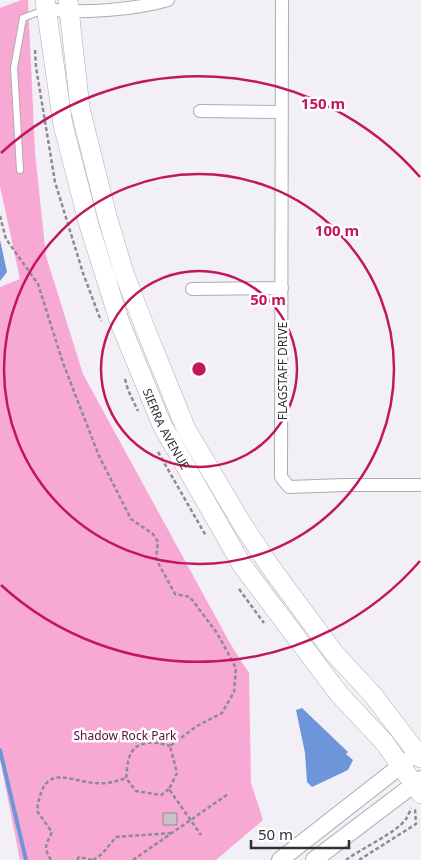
<svg xmlns="http://www.w3.org/2000/svg" width="421" height="860" viewBox="0 0 421 860" font-family="'Noto Sans',sans-serif">
  <rect width="100%" height="100%" fill="#f2eff7"/>
  <!-- green -->
  <path fill="#f8a9d3" d="M 21,0 L 28,0 L 35,152 L 46,256 L 83,374 L 231,645 L 249,673 L 251,783 L 263,820 L 216,860 L 20,860 L 0,759 L 0,287 L 20,279 L 0,186 L 0,8 Z"/>
  <!-- water -->
  <path fill="#6d96da" d="M 0,240 L 7,272 L 0,281 Z
    M 302,708 L 348,752 L 346,754 L 353,760 L 348,770 L 312,787 L 307,782 L 305,753 L 296,710 Z"/>
  <g fill="none" stroke-linecap="round" stroke-linejoin="round">
    <!-- stream -->
    <path stroke="#6d96da" stroke-width="4" d="M 0,750 L 26,860"/>
  </g>
  <!-- building -->
  <path fill="#c8c2c8" stroke="#8f898f" d="M 163,813 L 177,813 L 177,825 L 163,825 Z"/>
  <g fill="none" stroke-linecap="round" stroke-linejoin="round">
    <!-- service casing -->
    <g stroke="#aeabb3" stroke-width="8">
      <path id="service" d="M 20,170 L 14,68 L 23,18 L 44,10"/>
    </g>
    <!-- minor casing -->
    <g stroke="#aeabb3" stroke-width="14">
      <path id="minor" d="M 282,0 L 281,477 L 289,487 L 345,485 L 421,485
        M 46,9 C 81,14 134,10 168,0
        M 200,111 L 282,112
        M 192,289 L 282,288"/>
    </g>
    <!-- tertiary casing -->
    <g stroke="#aeabb3" stroke-width="18">
      <path id="tertiary" d="M 280,860 L 417,753
        M 314,860 L 421,779"/>
    </g>
    <!-- secondary casing -->
    <g stroke="#aeabb3" stroke-width="20">
      <g id="secondary">
        <path id="s1" d="M 45,0 L 63,125 L 89,225 L 120,323 L 162,425 L 242,565 L 339,694 L 384,742 L 421,794"/>
        <path d="M 68,0 L 80,108 L 107,216 L 124,273 L 145,328 L 186,429 L 241,522 L 269,565 L 334,653 L 373,695 L 421,758"/>
      </g>
    </g>
    <!-- path -->
    <path stroke="#8d8b90" stroke-width="2.5" stroke-dasharray="4 2.5" stroke-linecap="butt" d="M 35,50 L 36,67 L 55,182 L 83,273 L 101,321
      M 0,216 L 6,239 L 38,284 L 63,363 L 99,456 L 131,519 L 153,534 L 158,542 L 156,559 L 175,594 L 190,597 L 217,633 L 236,668 L 234,692 L 222,713 L 197,726 L 170,746 L 177,773 L 169,789 L 201,835
      M 125,379 L 128,390 L 138,411
      M 158,452 L 206,536
      M 239,589 L 264,623
      M 169,789 L 161,795 L 136,791 L 126,778 C 127,772 127,764 129,758 C 135,739 155,741 170,746
      M 51,860 C 43,847 46,845 52,832 L 37,811 C 44,755 73,787 107,783 C 114,782 120,780 126,778
      M 77,860 L 79,857 L 92,860
      M 93,860 L 102,854 L 116,837 L 171,833
      M 133,860 L 228,794
      M 346,860 C 362,848 396,833 406,819 C 408,816 410,811 411,808
      M 359,860 L 416,824 L 415,809"/>
    <!-- service -->
    <use href="#service" stroke="#fff" stroke-width="6"/>
    <!-- minor -->
    <use href="#minor" stroke="#fff" stroke-width="12"/>
    <!-- tertiary -->
    <use href="#tertiary" stroke="#fff" stroke-width="16"/>
    <!-- secondary -->
    <use href="#secondary" stroke="#fff" stroke-width="19"/>
  </g>
  <!-- distance rings -->
  <g fill="none" stroke="#c2185b" stroke-width="2.5">
    <circle cx="199" cy="369" r="98"/>
    <circle cx="199" cy="369" r="195"/>
    <path d="M420 561A293 293 0 0 1 1 585M1 153A293 293 0 0 1 420 177"/>
  </g>
  <g text-anchor="middle" dominant-baseline="central" stroke-width="5" stroke-linejoin="round" paint-order="stroke">
    <!-- street labels -->
    <g font-size="12" fill="#313033" stroke="#fff">
      <text transform="translate(282 371) rotate(-90)">FLAGSTAFF DRIVE</text>
      <text stroke="none"><textPath href="#s1" startOffset="448">SIERRA AVENUE</textPath></text>
    </g>
    <!-- park labels -->
    <g font-size="12" fill="#57103d" stroke="#fff">
      <text x="125" y="735">Shadow Rock Park</text>
    </g>
  </g>
  <circle cx="199" cy="369" r="8" fill="#c2185b" stroke="#fff" stroke-width="2.5"/>
  <g font-size="15" text-anchor="middle" font-weight="bold" fill="#c2185b" stroke="#fff" stroke-width="5" stroke-linejoin="round" paint-order="stroke">
    <text x="323" y="109">150 m</text>
    <text x="337" y="236">100 m</text>
    <text x="268" y="305">50 m</text>
  </g>
  <!-- scale -->
  <path d="M251 840v8h98v-8" fill="none" stroke="#313033" stroke-width="2.5"/>
  <text x="258" y="840" font-size="15" fill="#313033" stroke="#ffffff" stroke-width="4" paint-order="stroke">50 m</text>
</svg>
